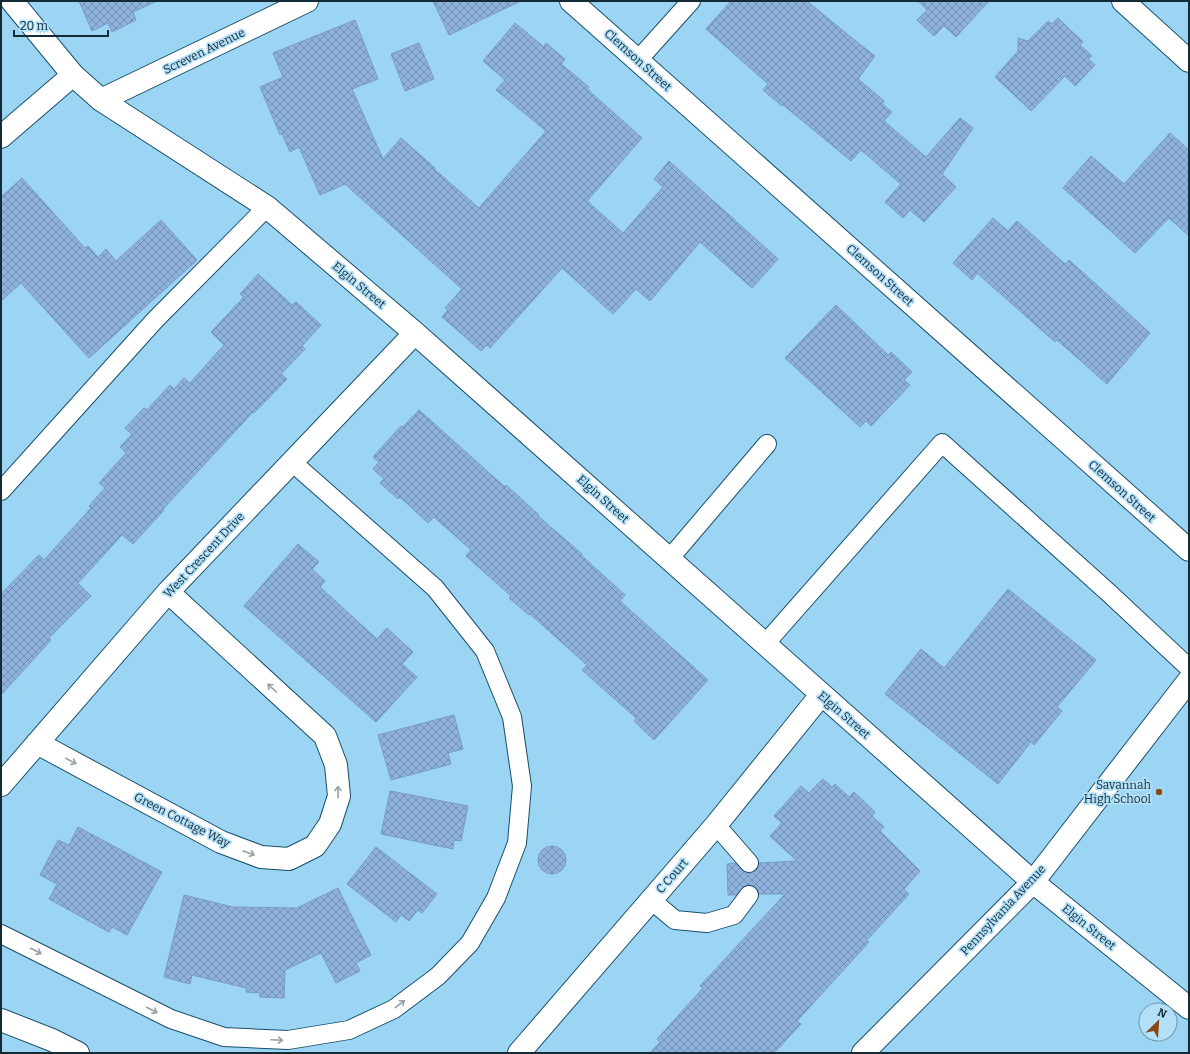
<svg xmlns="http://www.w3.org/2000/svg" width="1190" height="1054" viewBox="0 0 1190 1054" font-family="Bitter,serif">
  <defs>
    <pattern id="building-cross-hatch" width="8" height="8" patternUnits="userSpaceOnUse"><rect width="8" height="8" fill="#8eb2dd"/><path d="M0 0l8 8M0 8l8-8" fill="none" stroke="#7391b4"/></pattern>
  </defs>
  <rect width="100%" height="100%" fill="#9cd5f4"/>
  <!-- building -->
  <path fill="url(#building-cross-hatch)" stroke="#789bc4" d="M 79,1 L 157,1 L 133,12 L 136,20 L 112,32 L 108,23 L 92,31 Z
    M 433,1 L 521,1 L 449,35 Z
    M 731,1 L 807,1 L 847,34 L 875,56 L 858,79 L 884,101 L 882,104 L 892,112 L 884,121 L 926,157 L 960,118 L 973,128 L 942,174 L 956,187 L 924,222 L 910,210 L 903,218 L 885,202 L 901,184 L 861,150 L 851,161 L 839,151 L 783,105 L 782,106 L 763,90 L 768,84 L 706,29 Z
    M 918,1 L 989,1 L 956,37 L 944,26 L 934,36 L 917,20 L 927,10 Z
    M 1058,18 L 1083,42 L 1080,45 L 1092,56 L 1088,59 L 1095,65 L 1075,86 L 1065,76 L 1031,111 L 995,77 L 1018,51 L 1018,38 L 1028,41 L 1048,21 L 1052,24 Z
    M 355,20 L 378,79 L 352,89 L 383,159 L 401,138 L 435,168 L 434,169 L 479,208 L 546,131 L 496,90 L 505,80 L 483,61 L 515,23 L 544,47 L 546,43 L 565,59 L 561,64 L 589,87 L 587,89 L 642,138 L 587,201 L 623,233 L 663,187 L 654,179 L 669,161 L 778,259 L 752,288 L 700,242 L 650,301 L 636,289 L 613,314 L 562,268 L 490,348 L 487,345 L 481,351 L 442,317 L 448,310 L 445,308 L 462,289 L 345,184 L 320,195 L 299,147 L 290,152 L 282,134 L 280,135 L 260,87 L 283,77 L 273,53 Z
    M 419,43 L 434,79 L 405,91 L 391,54 Z
    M 1170,133 L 1189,150 L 1189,236 L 1169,218 L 1135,253 L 1063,188 L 1091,156 L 1124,184 Z
    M 22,178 L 85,248 L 88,246 L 98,257 L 106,249 L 116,261 L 161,220 L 197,260 L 89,358 L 21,283 L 1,301 L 1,197 Z
    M 993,218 L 1008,231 L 1017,221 L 1065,264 L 1069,260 L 1150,333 L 1107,384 L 1057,340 L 1055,342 L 977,273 L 972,280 L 953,263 Z
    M 258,274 L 292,305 L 296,302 L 321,325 L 302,346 L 305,349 L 281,374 L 287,379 L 254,413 L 253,412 L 163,509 L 164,510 L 133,544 L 122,535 L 78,583 L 91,596 L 49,638 L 51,640 L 1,695 L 1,594 L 39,555 L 44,560 L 91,508 L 89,506 L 105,488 L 99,483 L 126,453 L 120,447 L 132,434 L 125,428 L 144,408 L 147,410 L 170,385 L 174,389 L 184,378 L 190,383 L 224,345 L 211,332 L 244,297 L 240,294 Z
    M 836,305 L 888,355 L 891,352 L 912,372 L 904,380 L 910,385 L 871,426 L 866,421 L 860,427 L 785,358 Z
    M 419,410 L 505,487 L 506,485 L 539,515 L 538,516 L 582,554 L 581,555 L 625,595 L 620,601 L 708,680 L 654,740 L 634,721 L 636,718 L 582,670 L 587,665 L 530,614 L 529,615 L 509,598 L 511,596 L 466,556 L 471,550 L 434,517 L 428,523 L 400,497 L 398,499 L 380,483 L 384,479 L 373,469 L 379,462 L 373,457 L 401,426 L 403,427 Z
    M 298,544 L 319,562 L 312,569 L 325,581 L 320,587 L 377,639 L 387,628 L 413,652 L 402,664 L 417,677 L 376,722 L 244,606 Z
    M 1008,589 L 1096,660 L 1057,707 L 1062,711 L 1034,745 L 1031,742 L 998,784 L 885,694 L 921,649 L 944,668 Z
    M 454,715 L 463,749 L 448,753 L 451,764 L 391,780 L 378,735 Z
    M 823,779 L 832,787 L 835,784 L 849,797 L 854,792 L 875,812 L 872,816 L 884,827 L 880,831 L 920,871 L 904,889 L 909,894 L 867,940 L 869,942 L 797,1021 L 801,1024 L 774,1053 L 650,1053 L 660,1042 L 657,1039 L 703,988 L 700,986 L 785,894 L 759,894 L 756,887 L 750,885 L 745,886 L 736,895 L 728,895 L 727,864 L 735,863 L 745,873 L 751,873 L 756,871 L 759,867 L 759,863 L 797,861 L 770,836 L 782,823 L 774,816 L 801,786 L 809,793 Z
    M 390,791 L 468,806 L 461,841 L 454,840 L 453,849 L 381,834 Z
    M 78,827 L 162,872 L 127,935 L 112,927 L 109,932 L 49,899 L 57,884 L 40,875 L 58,840 L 69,845 Z
    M538 860a14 14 0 1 1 28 0a14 14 0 1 1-28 0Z
    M 376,847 L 437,894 L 422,913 L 418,910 L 409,921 L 401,915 L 396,922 L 347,884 Z
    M 338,888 L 371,955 L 356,963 L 360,971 L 336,983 L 321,953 L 285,970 L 284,998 L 260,997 L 260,993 L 246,992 L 246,988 L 192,975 L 190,984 L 164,977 L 184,895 L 233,907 L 297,908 Z"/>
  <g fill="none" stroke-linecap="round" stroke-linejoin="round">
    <!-- service casing -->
    <g stroke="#17506b" stroke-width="20">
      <path id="service" d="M 638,60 L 691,1
        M 1,491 L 155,320 L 267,207
        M 670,558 L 767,444
        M 765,644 L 942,443 L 1110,594 L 1189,668
        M 716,825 L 749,863
        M 651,900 L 675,920 L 707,923 L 734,915 L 749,895
        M 1,934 L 171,1019 L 224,1037 L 288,1040 L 349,1030 L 394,1009 L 438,976 L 470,943 L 496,898 L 517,843 L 522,786 L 512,717 L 485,651 L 435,588 L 292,462"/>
    </g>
    <!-- minor casing -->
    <g stroke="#17506b" stroke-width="24">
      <path id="minor" d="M 12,1 L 73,75 L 101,100 L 267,207 L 415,333 L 1033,882 L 1189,1008
        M 571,1 L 1189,550
        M 1123,1 L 1189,61
        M 101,100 L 307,1
        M 1,137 L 73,75
        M 37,743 L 221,842 L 261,857 L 289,859 L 315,846 L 330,824 L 339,796 L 336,765 L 325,736 L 168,592
        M 1,785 L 168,592 L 415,333
        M 1,1020 L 52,1040 L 78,1053
        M 519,1053 L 716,825 L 821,695"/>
    </g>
    <!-- secondary casing -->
    <g stroke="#17506b" stroke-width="24">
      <path id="secondary" d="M 863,1053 L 1033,882 L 1189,680"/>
    </g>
    <!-- service -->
    <use href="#service" stroke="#fff" stroke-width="18"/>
    <!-- minor -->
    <use href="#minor" stroke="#fff" stroke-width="22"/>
    <!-- secondary -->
    <use href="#secondary" stroke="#fff" stroke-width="22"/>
  </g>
  <!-- one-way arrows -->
  <defs><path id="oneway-shaft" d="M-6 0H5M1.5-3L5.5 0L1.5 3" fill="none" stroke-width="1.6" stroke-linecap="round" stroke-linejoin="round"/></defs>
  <g stroke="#95a0a5">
    <use href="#oneway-shaft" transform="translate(272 688) rotate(-138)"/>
    <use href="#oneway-shaft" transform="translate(71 761) rotate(28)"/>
    <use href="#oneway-shaft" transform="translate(338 792) rotate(-90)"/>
    <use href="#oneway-shaft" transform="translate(249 853) rotate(20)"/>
    <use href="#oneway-shaft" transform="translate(36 951) rotate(27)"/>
    <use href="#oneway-shaft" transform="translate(400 1004) rotate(-37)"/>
    <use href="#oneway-shaft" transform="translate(152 1010) rotate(27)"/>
    <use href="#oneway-shaft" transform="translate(277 1040) rotate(3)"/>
  </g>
  <!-- markers -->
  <circle fill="#8a4816" stroke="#b3e0f9" stroke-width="1.5" cx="1159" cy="792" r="4"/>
  <g text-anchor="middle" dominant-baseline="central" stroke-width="3.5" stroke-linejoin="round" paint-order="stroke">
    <!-- street labels -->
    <g font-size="12" fill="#142b36" stroke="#b3e0f9">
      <text transform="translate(204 51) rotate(-26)">Screven Avenue</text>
      <text transform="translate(638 60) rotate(42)">Clemson Street</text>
      <text transform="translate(880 275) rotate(42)">Clemson Street</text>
      <text transform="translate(359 285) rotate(40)">Elgin Street</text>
      <text transform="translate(1122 491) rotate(42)">Clemson Street</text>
      <text transform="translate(603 499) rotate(42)">Elgin Street</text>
      <text transform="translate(204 555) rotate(-47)">West Crescent Drive</text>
      <text transform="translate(844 715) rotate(41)">Elgin Street</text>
      <text transform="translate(182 820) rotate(27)">Green Cottage Way</text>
      <text transform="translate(672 876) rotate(-49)">C Court</text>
      <text transform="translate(1003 910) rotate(-47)">Pennsylvania Avenue</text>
      <text transform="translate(1089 927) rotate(39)">Elgin Street</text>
    </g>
    <!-- poi labels -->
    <g font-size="12" fill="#142b36" stroke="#b3e0f9" text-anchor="end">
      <text x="1151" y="785">Savannah<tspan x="1151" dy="14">High School</tspan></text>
    </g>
  </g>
  <!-- border -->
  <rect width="1190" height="1054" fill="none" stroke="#142b36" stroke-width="4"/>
  <!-- north arrow -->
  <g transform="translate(1158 1022) rotate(25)"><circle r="19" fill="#b3e0f9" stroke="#7398ab"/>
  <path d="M0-3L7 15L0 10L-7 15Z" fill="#8a4816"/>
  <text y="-6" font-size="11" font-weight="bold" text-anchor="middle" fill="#142b36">N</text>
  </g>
  <!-- scale -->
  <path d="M14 30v6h94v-6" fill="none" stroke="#142b36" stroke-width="2"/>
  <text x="20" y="30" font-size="12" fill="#142b36" stroke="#b3e0f9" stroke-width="3" paint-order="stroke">20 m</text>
</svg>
